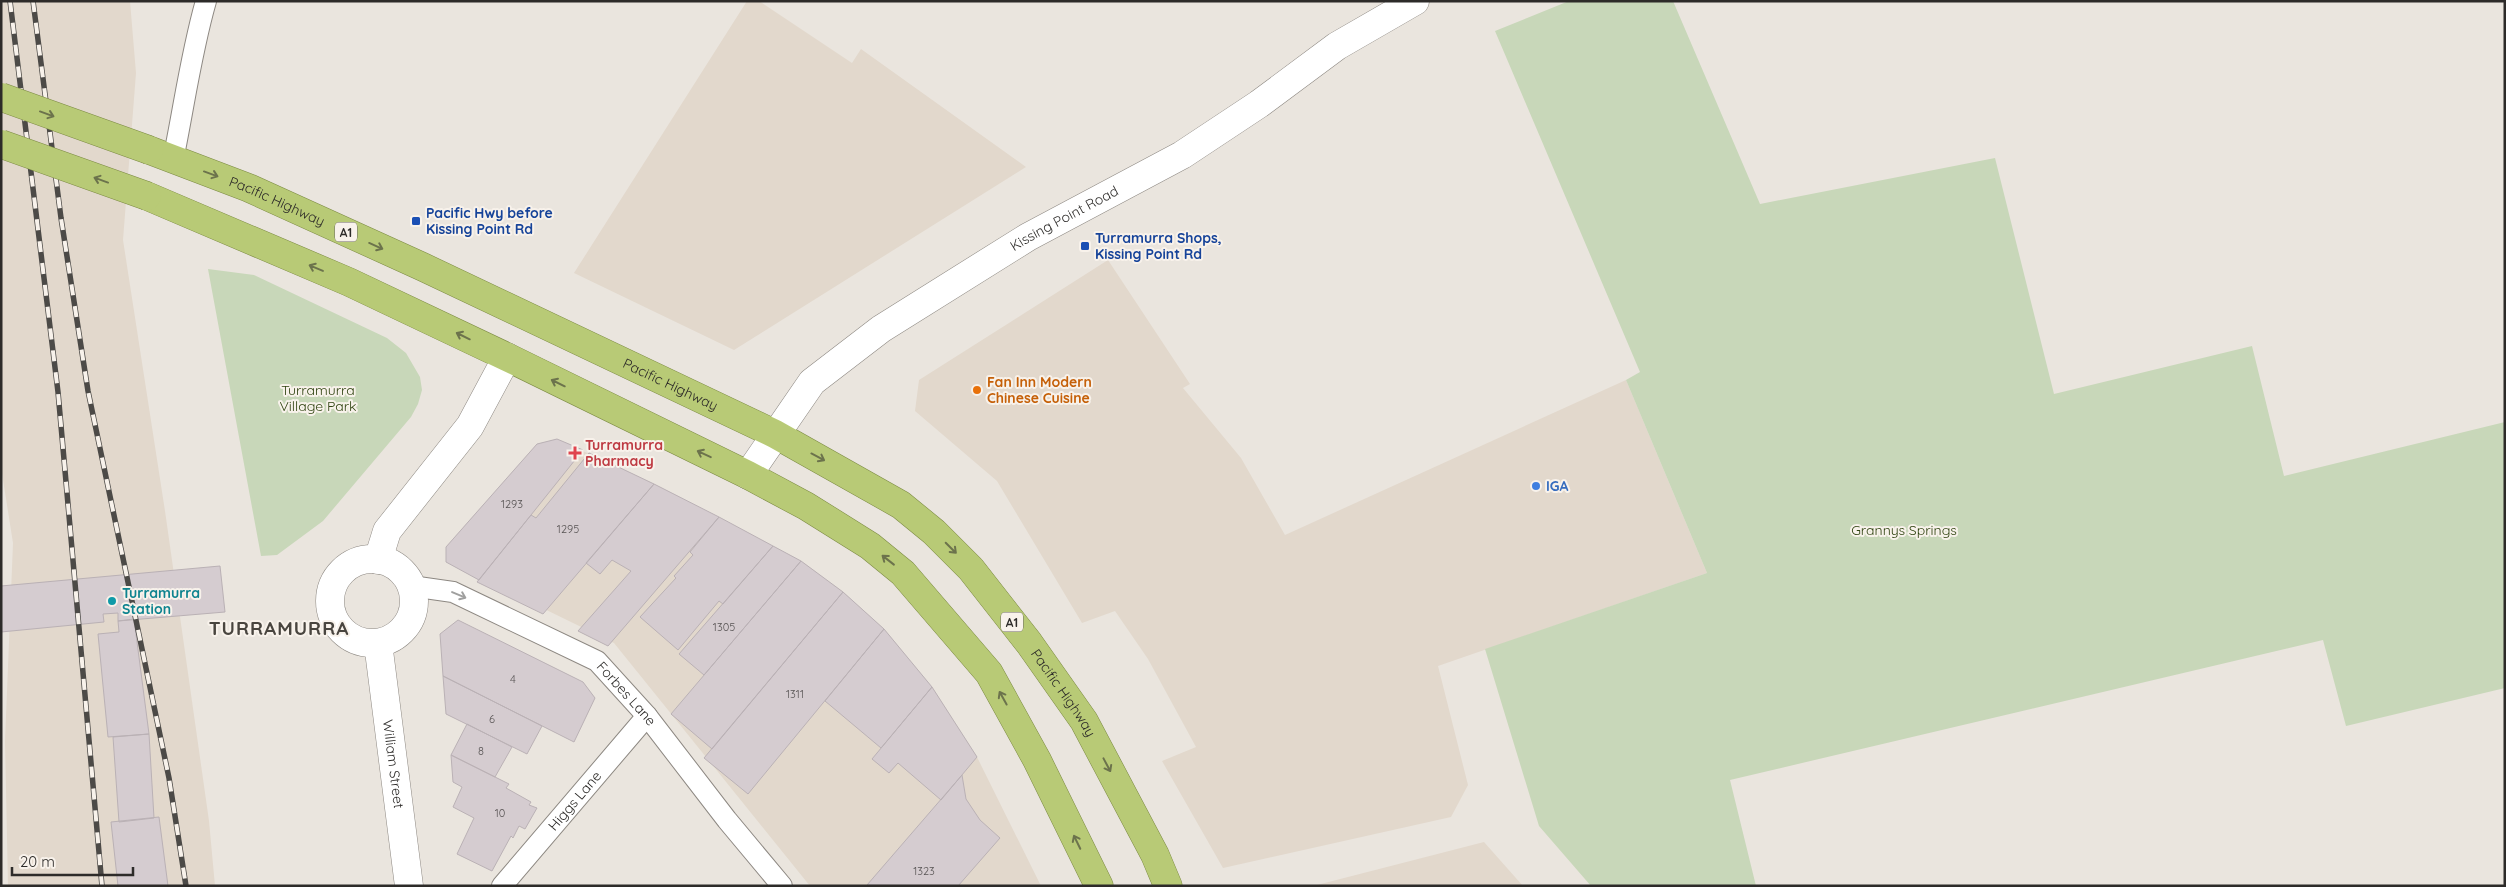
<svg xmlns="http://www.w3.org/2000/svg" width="2506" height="887" viewBox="0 0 2506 887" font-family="Quicksand,sans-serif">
  <rect width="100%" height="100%" fill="#eae5de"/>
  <!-- built -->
  <path fill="#e2d8cc" d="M 1,1 L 130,1 L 136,73 L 123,240 L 165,511 L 209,821 L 215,886 L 8,886 L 5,741 L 13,543 L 1,467 Z
    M 747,1 L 759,1 L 852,63 L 861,49 L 1026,167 L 734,350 L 574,273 Z
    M 1108,260 L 1190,384 L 1183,388 L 1241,458 L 1285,535 L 1626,380 L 1707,573 L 1438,666 L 1468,785 L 1451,817 L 1223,868 L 1162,761 L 1196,747 L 1148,659 L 1115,611 L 1082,623 L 997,481 L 915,411 L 919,380 Z
    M 557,439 L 654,484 L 801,561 L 843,592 L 884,629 L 932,687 L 977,757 L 1041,886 L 810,886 L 614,643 L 446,561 L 446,547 L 537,444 Z
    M 1484,842 L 1523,886 L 1313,886 Z"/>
  <!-- green -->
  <path fill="#c8d7b9" d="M 1569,1 L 1673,1 L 1760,204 L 1995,158 L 2054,394 L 2252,346 L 2284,476 L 2505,422 L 2505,688 L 2346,726 L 2323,640 L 1730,780 L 1756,886 L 1591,886 L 1539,826 L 1485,649 L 1707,573 L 1626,380 L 1640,372 L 1495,31 Z
    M 208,269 L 254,275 L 387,338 L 406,353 L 420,377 L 422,390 L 418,404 L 411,417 L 323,521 L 277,555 L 261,556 Z"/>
  <!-- building -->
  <path fill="#d5ccd0" stroke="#bab1b5" d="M 557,439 L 583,450 L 479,580 L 446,562 L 446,547 L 537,444 Z
    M 589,453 L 654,484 L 543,614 L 477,582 L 531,515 L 536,518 Z
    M 654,484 L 719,517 L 608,646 L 578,631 L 631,571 L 612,560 L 600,574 L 586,563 Z
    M 719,517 L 773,546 L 723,604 L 719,601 L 678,650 L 640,617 L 676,578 L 674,576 L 693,555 L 690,552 Z
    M 773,546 L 801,561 L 704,675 L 679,654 Z
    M 801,561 L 843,592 L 712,749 L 671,714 Z
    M 220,566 L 225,612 L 118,621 L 118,613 L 103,614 L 104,622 L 1,632 L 1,586 Z
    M 843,592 L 884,629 L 748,794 L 704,758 Z
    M 134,619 L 149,734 L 108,737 L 98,634 L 119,632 L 118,621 Z
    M 458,620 L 583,682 L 595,698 L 574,742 L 443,676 L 440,634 Z
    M 884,629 L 932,687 L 881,748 L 825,701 Z
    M 443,676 L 542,726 L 527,754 L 446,714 Z
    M 932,687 L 977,757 L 941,800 L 898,763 L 889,773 L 872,759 Z
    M 467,724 L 512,747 L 495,777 L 451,755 Z
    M 149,734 L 154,818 L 119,822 L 113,737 Z
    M 451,755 L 509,784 L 506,788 L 531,802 L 529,805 L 537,808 L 525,829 L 519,826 L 513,838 L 511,836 L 492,871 L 457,854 L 474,818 L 453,807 L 462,787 L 453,782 Z
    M 962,775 L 966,799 L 980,820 L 1000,838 L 958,886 L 867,885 Z
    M 159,817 L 168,886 L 118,886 L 111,822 Z"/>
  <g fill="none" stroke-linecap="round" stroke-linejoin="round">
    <!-- service casing -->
    <g stroke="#8d8882" stroke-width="22">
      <g id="service">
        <path d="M 173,160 C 184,107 191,53 206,1"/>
        <path id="s1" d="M 411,586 L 453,592 L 597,661 L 647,716 L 727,820 L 782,886"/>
        <path id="s2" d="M 502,886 L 647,716"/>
      </g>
    </g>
    <!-- minor casing -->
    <g stroke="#8d8882" stroke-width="29">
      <g id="minor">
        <circle cx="372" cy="601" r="42"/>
        <path d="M 378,560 L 387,531 L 470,426 L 507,357"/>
        <path id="s3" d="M 378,643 L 409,886"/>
      </g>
    </g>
    <!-- secondary casing -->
    <g stroke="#8d8882" stroke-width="29">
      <g id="secondary">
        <path id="s4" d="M 748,475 L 812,382 L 881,329 L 1028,237 L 1182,155 L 1259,104 L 1337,46 L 1415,1"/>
      </g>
    </g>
    <!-- trunk casing -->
    <g stroke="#7c8a44" stroke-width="29">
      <g id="trunk">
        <path id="s5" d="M 149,150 L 249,188 L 423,267 L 775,434 L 901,505 L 934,532 L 971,569 L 1029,643 L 1084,721 L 1155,855 L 1168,886"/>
        <path d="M 147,196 L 349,282 L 507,357 L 748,475 L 806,506 L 870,546 L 903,573 L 989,673 L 1037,760 L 1099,886"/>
      </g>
    </g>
    <!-- service -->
    <use href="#service" stroke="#fff" stroke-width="20"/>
    <!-- minor -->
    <use href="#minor" stroke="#fff" stroke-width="28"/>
    <!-- secondary -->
    <use href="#secondary" stroke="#fff" stroke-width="28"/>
    <!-- trunk -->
    <use href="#trunk" stroke="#b8ca76" stroke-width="28"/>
    <!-- rail casing -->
    <g stroke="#4c4a47" stroke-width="5.5">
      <path id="rail" d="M 10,1 L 58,392 L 102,886
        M 33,1 L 61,218 L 88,391 L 169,778 L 186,886"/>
    </g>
    <!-- rail -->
    <use href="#rail" stroke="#f8f2eb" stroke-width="4" stroke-dasharray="11" stroke-linecap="butt"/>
    <!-- trunk-bridge casing -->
    <g stroke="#7c8a44" stroke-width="29" stroke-linecap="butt">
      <path id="trunk-bridge" d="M 1,97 L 149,150
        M 1,144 L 147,196"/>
    </g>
    <!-- trunk-bridge -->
    <use href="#trunk-bridge" stroke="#b8ca76" stroke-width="28"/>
  </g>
  <!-- one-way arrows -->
  <defs><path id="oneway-shaft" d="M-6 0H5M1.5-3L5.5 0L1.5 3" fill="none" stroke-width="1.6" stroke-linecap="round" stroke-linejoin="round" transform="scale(1.25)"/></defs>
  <g stroke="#6c734c">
    <use href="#oneway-shaft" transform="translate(47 114) rotate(20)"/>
    <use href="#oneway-shaft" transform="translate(211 174) rotate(20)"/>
    <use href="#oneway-shaft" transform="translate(101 180) rotate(-160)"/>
    <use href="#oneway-shaft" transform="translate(376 246) rotate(24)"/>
    <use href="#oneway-shaft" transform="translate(316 268) rotate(-157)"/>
    <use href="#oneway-shaft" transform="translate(463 336) rotate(-154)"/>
    <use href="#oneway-shaft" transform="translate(558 383) rotate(-154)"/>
    <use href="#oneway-shaft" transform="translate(704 454) rotate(-155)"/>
    <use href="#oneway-shaft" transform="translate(818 457) rotate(28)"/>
    <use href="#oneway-shaft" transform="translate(951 548) rotate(45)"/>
    <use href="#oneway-shaft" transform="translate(888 560) rotate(-142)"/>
    <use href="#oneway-shaft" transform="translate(1003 698) rotate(-119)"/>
    <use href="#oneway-shaft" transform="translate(1107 765) rotate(62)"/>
    <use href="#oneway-shaft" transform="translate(1077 842) rotate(-116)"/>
  </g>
  <use stroke="#a0a09f" href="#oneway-shaft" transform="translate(459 595) rotate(23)"/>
  <!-- markers -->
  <g fill="#1a4fb4" stroke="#f8f2eb" stroke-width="2">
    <rect x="411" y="216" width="10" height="10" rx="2.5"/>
    <rect x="1080" y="241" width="10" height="10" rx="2.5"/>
  </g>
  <circle fill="#e8710a" stroke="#f8f2eb" stroke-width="2" cx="977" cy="390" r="5"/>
  <path fill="#e0444e" stroke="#f8f2eb" stroke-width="2" d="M572.5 445.5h5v5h5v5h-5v5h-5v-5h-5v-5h5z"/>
  <circle fill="#3f7fe0" stroke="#f8f2eb" stroke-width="2" cx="1536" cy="486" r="5"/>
  <circle fill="#0f9aa8" stroke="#f8f2eb" stroke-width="2" cx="112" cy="601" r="5"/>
  <g text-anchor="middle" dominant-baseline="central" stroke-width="4" stroke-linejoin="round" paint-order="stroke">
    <!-- number labels -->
    <g font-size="11" fill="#575353">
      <text x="512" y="504">1293</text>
      <text x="568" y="529">1295</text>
      <text x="724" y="627">1305</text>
      <text x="513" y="679">4</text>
      <text x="795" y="694">1311</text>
      <text x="492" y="719">6</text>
      <text x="481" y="751">8</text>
      <text x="500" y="813">10</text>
      <text x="924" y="871">1323</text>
    </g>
    <!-- shield labels -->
    <g fill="#f8f2eb" stroke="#6a6763" stroke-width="1">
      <rect x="335" y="222.5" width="22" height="19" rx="4"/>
      <rect x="1001" y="612.5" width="22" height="19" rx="4"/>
    </g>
    <g font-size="12" font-weight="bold" fill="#2d2b29">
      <text x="346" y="232">A1</text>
      <text x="1012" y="622">A1</text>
    </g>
    <!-- street labels -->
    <g font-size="14" fill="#2d2b29" stroke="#f8f2eb">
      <text stroke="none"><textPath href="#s5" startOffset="138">Pacific Highway</textPath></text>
      <text stroke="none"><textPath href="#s4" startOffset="414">Kissing Point Road</textPath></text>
      <text stroke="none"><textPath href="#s5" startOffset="572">Pacific Highway</textPath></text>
      <text stroke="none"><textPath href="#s5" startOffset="1082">Pacific Highway</textPath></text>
      <text stroke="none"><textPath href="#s1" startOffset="246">Forbes Lane</textPath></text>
      <text stroke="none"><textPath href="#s3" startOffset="122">William Street</textPath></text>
      <text stroke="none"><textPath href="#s2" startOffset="112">Higgs Lane</textPath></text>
    </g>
    <!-- transit labels -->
    <g font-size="14" font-weight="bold" fill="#164399" stroke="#f8f2eb" text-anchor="start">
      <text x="426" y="213">Pacific Hwy before<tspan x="426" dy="16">Kissing Point Rd</tspan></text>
      <text x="1095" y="238">Turramurra Shops,<tspan x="1095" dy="16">Kissing Point Rd</tspan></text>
    </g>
    <!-- food labels -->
    <g font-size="14" font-weight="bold" fill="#c56008" stroke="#f8f2eb" text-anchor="start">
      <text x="987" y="382">Fan Inn Modern<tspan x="987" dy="16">Chinese Cuisine</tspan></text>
    </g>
    <!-- park labels -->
    <g font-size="14" fill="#2e420f" stroke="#f8f2eb">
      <text x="318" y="390">Turramurra<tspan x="318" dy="16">Village Park</tspan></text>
      <text x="1904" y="530">Grannys Springs</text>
    </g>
    <!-- health labels -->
    <g font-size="14" font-weight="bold" fill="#be3a42" stroke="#f8f2eb" text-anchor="start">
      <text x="585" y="445">Turramurra<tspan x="585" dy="16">Pharmacy</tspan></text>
    </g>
    <!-- shop labels -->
    <g font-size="14" font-weight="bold" fill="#366cbe" stroke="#f8f2eb" text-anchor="start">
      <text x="1546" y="486">IGA</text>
    </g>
    <!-- culture labels -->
    <g font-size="14" font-weight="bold" fill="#0d838f" stroke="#f8f2eb" text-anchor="start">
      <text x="122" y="593">Turramurra<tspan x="122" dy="16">Station</tspan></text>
    </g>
    <!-- district labels -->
    <g font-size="19" font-weight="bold" letter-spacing="1" fill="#49453f" stroke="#f8f2eb">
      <text x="279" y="628">TURRAMURRA</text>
    </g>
  </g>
  <!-- border -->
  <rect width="2506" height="887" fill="none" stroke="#2d2b29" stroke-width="5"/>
  <!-- scale -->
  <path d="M12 867v8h121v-8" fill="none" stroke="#2d2b29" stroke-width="2.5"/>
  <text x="20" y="867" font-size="15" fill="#2d2b29" stroke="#f8f2eb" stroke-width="4" paint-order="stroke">20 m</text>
</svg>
